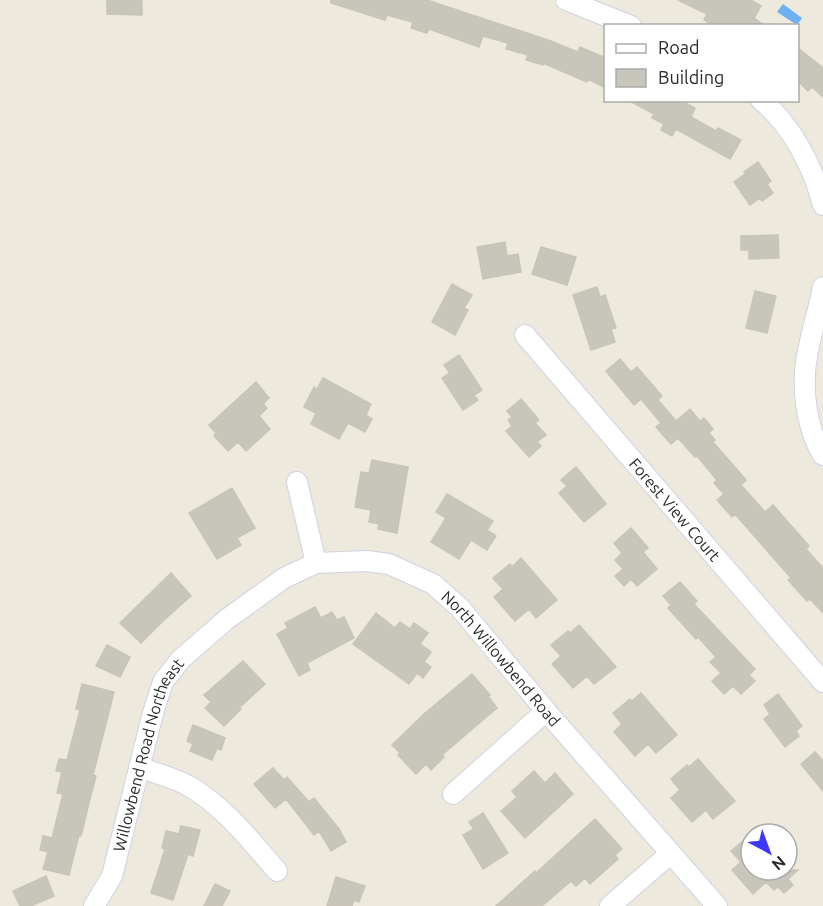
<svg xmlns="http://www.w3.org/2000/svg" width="823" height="906" viewBox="0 0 823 906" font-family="Ubuntu,sans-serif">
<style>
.water{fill:#6cb1f2}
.building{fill:#c8c6bb;stroke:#c8c5b5;stroke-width:1.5}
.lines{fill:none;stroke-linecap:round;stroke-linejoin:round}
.minor-casing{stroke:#d1d1e3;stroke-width:22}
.minor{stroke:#fff;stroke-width:20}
.labels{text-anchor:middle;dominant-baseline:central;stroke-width:5;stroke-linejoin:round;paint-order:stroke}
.street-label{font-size:16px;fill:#2a2a2a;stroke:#fff}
</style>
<rect width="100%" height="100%" fill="#ede9dc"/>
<!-- water -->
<path class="water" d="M783,4L802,18L797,25L777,12Z"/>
<!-- building -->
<path class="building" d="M107,0H142V15L107,14Z
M331,0H427L548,40L578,52L580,47L606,58V88L588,79L587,82L543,63V65L526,60L528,55L506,49L508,43L483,36L479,47L429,29L427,33L411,28L413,22L387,15L385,20L331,3Z
M678,0H751L761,6L754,18L765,26H714L704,20L707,14Z
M798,48L823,68V97L812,87L808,91L798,81Z
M628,100H680L695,108L691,117L716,131L718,128L741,140L730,159L676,129L672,136L661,130L664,124L652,118L654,114Z
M758,162L771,181L767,184L773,193L762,201L760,198L750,205L734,182L745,174L744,172Z
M778,235L779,258L749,259V250H741V236Z
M505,242L507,256L518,254L521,272L483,279L477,247Z
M541,247L576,257L567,285L532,274Z
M452,284L472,295L464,308L468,310L455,335L432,322Z
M597,287L600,297L605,295L616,328L611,329L615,342L591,350L573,295Z
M755,291L776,296L767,333L746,328Z
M459,355L482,390L474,395L478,400L463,410L442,378L450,373L444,365Z
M620,359L631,372L637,367L662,396L658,400L676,421L690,409L700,421L704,418L713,429L709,433L715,440L713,442L746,480L741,485L765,512L773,505L809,546L806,549L823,568V613L810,599L807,601L788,580L791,578L735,514L732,517L717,500L724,494L714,483L717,480L697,456L695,457L678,438L671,444L656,427L661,423L641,399L634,405L606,371Z
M323,378L371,404L366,415L372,419L365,432L348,423L339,439L311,424L316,413L304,407L314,387L317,389Z
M256,382L269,398L263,404L267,408L259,416L270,429L246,451L238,442L228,451L214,436L216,433L209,425Z
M521,399L539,420L535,423L546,435L537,442L541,446L529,457L506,431L512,426L508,420L512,417L507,411Z
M372,460L408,467L397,533L378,529L379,524L369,522L371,510L355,507L361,472L369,473Z
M576,467L606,504L584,522L559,493L567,486L561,480Z
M232,488L255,528L237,538L241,545L217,559L189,513Z
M447,494L493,521L487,530L496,536L487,550L471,540L459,559L431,542L446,518L436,512Z
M631,528L648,548L643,552L657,569L637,586L631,579L624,586L615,576L623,569L615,560L622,553L614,543Z
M521,558L557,600L536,618L529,609L515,621L494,597L503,589L493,578L510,564L512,567Z
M171,573L191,596L164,620L141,643L120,623Z
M680,582L697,601L694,604L755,669L749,675L755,681L741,694L733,686L724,694L712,681L721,673L710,662L716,657L698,637L696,639L668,608L671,605L663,596Z
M315,607L321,618L332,612L337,620L344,617L354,638L307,663L310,670L299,676L277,634L288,628L285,623Z
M376,613L395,628L400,622L410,629L414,623L428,633L420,644L431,652L424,662L431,667L423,678L417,673L409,684L353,644Z
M579,625L616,667L594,684L587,676L573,688L552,664L561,656L551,645L568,631L570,633Z
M107,645L130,657L120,677L96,666Z
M243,661L265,684L239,708L241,709L224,726L205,708L211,702L204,695Z
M472,674L490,695L488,696L497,708L442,755L444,757L431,770L426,764L416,774L398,755L400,753L392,745L424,714Z
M82,684L114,692L93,775L96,776L89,803L81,836L79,835L69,875L43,869L48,852L40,850L43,836L52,838L63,794L57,793L62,772L56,771L59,759L67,760L80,710L76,709Z
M641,693L677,735L656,753L648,744L635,756L614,732L622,724L613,713L630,699L632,701Z
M778,694L802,726L796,731L799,736L785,747L764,719L770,714L764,705Z
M193,725L225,738L221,750L217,748L212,760L190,751L193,744L187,741Z
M815,752L823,761V791L801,764Z
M698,759L735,801L713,819L706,810L692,822L671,798L680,790L671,779L687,765L689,767Z
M273,768L284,780L287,777L309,802L314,798L339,829L346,842L331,851L319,831L314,835L286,799L275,808L254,784Z
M534,771L545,783L555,773L573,794L525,838L501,811L517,797L512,791Z
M483,813L508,853L483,869L463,835L474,829L469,822Z
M595,819L622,849L615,855L618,859L590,884L585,878L576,886L571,881L542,906H496L535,871L536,873Z
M181,826L200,830L193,856L188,854L173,900L151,893L165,849L162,848L166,831L179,834Z
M751,834V870H798L788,879L793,885L784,893L778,887L774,890L766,882L753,894L732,870L741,862L731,851Z
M46,876L54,896L31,906H20L13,891Z
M336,877L365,886L359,902L354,900L352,906H327Z
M215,884L230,891L222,906H204Z"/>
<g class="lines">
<defs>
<g id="minor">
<path d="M566,0L631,26"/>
<path d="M761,100C792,125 813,167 823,205"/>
<path d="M823,287C819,309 812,329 808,351C801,383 805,427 823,455"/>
<path id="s1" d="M525,335L823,682"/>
<path d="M297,482L316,563"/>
<path d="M139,767C154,773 172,777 187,785C224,806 249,839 277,871"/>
<path d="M453,794L546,711"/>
<path id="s2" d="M94,906L112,876L153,713L163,682L181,659L227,619L284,578L316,563L367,561L389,564L433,584L460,608L546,711L717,906"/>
<path d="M610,906L671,853"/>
</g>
</defs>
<!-- minor casing -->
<use href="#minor" class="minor-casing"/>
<!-- minor -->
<use href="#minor" class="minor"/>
</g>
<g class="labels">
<!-- street labels -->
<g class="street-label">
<text stroke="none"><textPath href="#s1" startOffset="230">Forest View Court</textPath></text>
<text stroke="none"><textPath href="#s2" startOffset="654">North Willowbend Road</textPath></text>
<text stroke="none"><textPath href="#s2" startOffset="162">Willowbend Road Northeast</textPath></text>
</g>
</g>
<!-- legend -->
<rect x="604" y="24" width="195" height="78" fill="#ffffff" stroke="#aaaaaa" stroke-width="1.5"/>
<rect x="616" y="44" width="30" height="9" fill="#ffffff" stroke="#aaaaaa" stroke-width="1.5"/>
<text x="658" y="54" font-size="18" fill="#2a2a2a">Road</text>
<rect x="616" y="69" width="30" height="18" fill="#c8c6bb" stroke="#aaaaaa" stroke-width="1.5"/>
<text x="658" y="84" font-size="18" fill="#2a2a2a">Building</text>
<!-- north arrow -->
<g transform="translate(769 852) rotate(139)"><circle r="28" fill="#ffffff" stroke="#aaaaaa" stroke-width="1.5"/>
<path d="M0-4.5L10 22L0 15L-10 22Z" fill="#3d37fe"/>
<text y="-9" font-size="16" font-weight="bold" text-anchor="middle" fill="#2a2a2a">N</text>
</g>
</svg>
